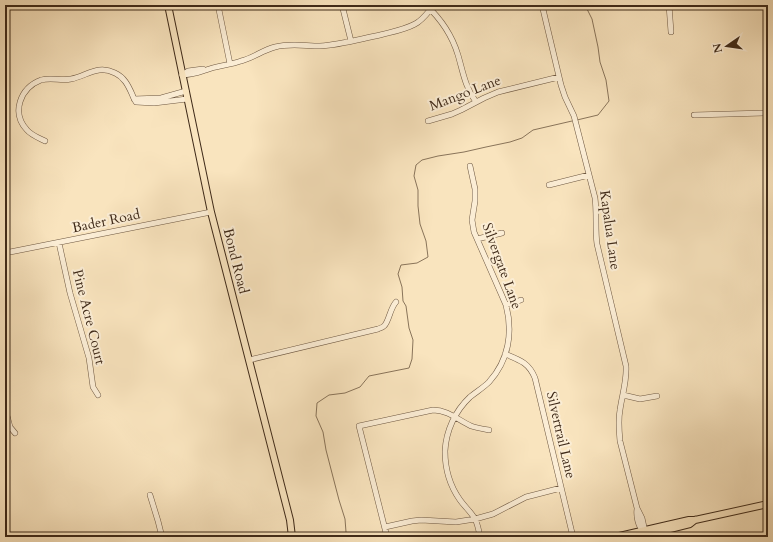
<svg xmlns="http://www.w3.org/2000/svg" width="773" height="542" viewBox="0 0 773 542" font-family="Cardo,serif">
<style>
.lines{fill:none;stroke-linecap:round;stroke-linejoin:round}
.stream{stroke:#89745a;stroke-width:1}
.minor-casing{stroke:#6e5842;stroke-width:6}
.major-casing{stroke:#3f2a19;stroke-width:8}
.minor{stroke:#fbedd5;stroke-width:5}
.major{stroke:#f9e4be;stroke-width:6}
.labels{text-anchor:middle;dominant-baseline:central;stroke-width:4;stroke-linejoin:round;paint-order:stroke}
.street-label{font-size:14px;fill:#3f2a19;stroke:#fbedd5}
</style>
<rect width="100%" height="100%" fill="#f9e4be"/>
<filter id="stains"><feTurbulence type="fractalNoise" baseFrequency=".005" numOctaves="4"/><feColorMatrix values="0 0 0 0 .2 0 0 0 0 .09 0 0 0 0 .02 0 0 0 .5 -.17"/></filter>
<radialGradient id="worn" r=".72"><stop offset=".6" stop-color="#630" stop-opacity="0"/><stop offset="1" stop-color="#630" stop-opacity=".3"/></radialGradient>
<g class="lines">
<!-- stream -->
<path class="stream" d="M577,120L598,115L609,101L606,80L600,62L598,47L592,19L587,9V5
M348,537L346,532L345,519L339,500L333,477L326,450L323,432L316,416L317,403L329,395L345,393L360,387L369,376L409,368L412,359L413,340L409,328L406,306L403,301L402,287L398,274L401,265L417,263L428,257L426,241L420,224L418,206V190L414,176L416,165L422,160L438,156L464,152L486,147L510,142L522,138L533,130L572,121"/>
<defs>
<path id="minor" d="M218,5L230,64
M342,5L351,41
M426,5C441,19 452,35 458,55C463,72 465,87 476,102
M542,5L561,85L565,97L574,116L595,198C597,214 595,229 597,244L626,366C627,381 622,395 620,410C618,420 619,430 620,441L637,508L642,518L644,527V534
M669,5L671,32
M182,75C192,75 197,73 206,70C216,66 230,65 241,61C253,58 263,50 275,47C290,43 305,46 320,46C340,45 360,39 380,35C391,32 404,30 415,24C423,20 428,12 434,5
M182,75L188,71L203,69
M134,99L161,98L186,91
M694,115L768,113
M428,121L452,114L461,110L484,98L498,92L559,77
M45,141C39,138 31,135 27,130C11,113 20,88 41,80C51,77 61,81 71,79C87,76 98,64 115,73C124,77 128,85 132,94C133,97 134,99 136,102L154,103L187,99
M470,166L475,189V201L472,220L474,232L506,305C513,332 509,360 489,382C483,388 476,392 470,397C455,411 446,431 445,451C445,469 450,486 460,500C465,507 471,512 475,519C478,525 479,531 480,537
M549,185L589,175
M477,239L502,233
M59,243L70,293L89,358L93,387L98,395
M5,253L211,212
M506,305L521,300
M505,354C520,360 529,363 535,378L573,537
M249,360L378,329C380,328 382,328 384,326C389,322 390,308 396,302
M623,395L640,399L657,396
M5,408L10,427L15,433
M150,495L158,521L162,537
M637,509C636,516 638,526 643,531
M385,527L412,521L421,520L456,522L475,519L493,514L526,497L534,495L561,488
M387,537L359,426L433,410C448,410 458,420 471,426C477,428 483,429 489,430"/>
<path id="major" d="M168,5L211,212L290,520L292,537
M615,537L689,520H695L768,504
M638,537L690,524L695,520"/>
</defs>
<!-- minor casing -->
<use href="#minor" class="minor-casing"/>
<!-- major casing -->
<use href="#major" class="major-casing"/>
<!-- minor -->
<use href="#minor" class="minor"/>
<!-- major -->
<use href="#major" class="major"/>
</g>
<g class="labels">
<!-- street labels -->
<g class="street-label">
<text transform="translate(465 93) rotate(-21)">Mango Lane</text>
<text transform="translate(106 221) rotate(-12)">Bader Road</text>
<text transform="translate(610 230) rotate(82)">Kapalua Lane</text>
<text transform="translate(236 261) rotate(76)">Bond Road</text>
<text transform="translate(502 266) rotate(70)">Silvergate Lane</text>
<text transform="translate(89 317) rotate(76)">Pine Acre Court</text>
<text transform="translate(561 435) rotate(77)">Silvertrail Lane</text>
</g>
</g>
<!-- margin -->
<rect width="773" height="542" fill="none" stroke="#f9e4be" stroke-width="20"/>
<rect x="6" y="6" width="761" height="530" fill="none" stroke="#3f2a19" stroke-width="2"/>
<rect x="10" y="10" width="753" height="522" fill="none" stroke="#3f2a19"/>
<!-- north arrow -->
<g transform="translate(727 46) rotate(257)" stroke="#fbedd5" stroke-width="3" paint-order="stroke">
<path d="M0-3L7 15L0 10L-7 15Z" fill="#3f2a19"/>
<text y="-6" font-size="11" font-weight="bold" text-anchor="middle" fill="#3f2a19">N</text>
</g>
<rect width="100%" height="100%" filter="url(#stains)"/>
<rect width="100%" height="100%" fill="url(#worn)"/>
</svg>
